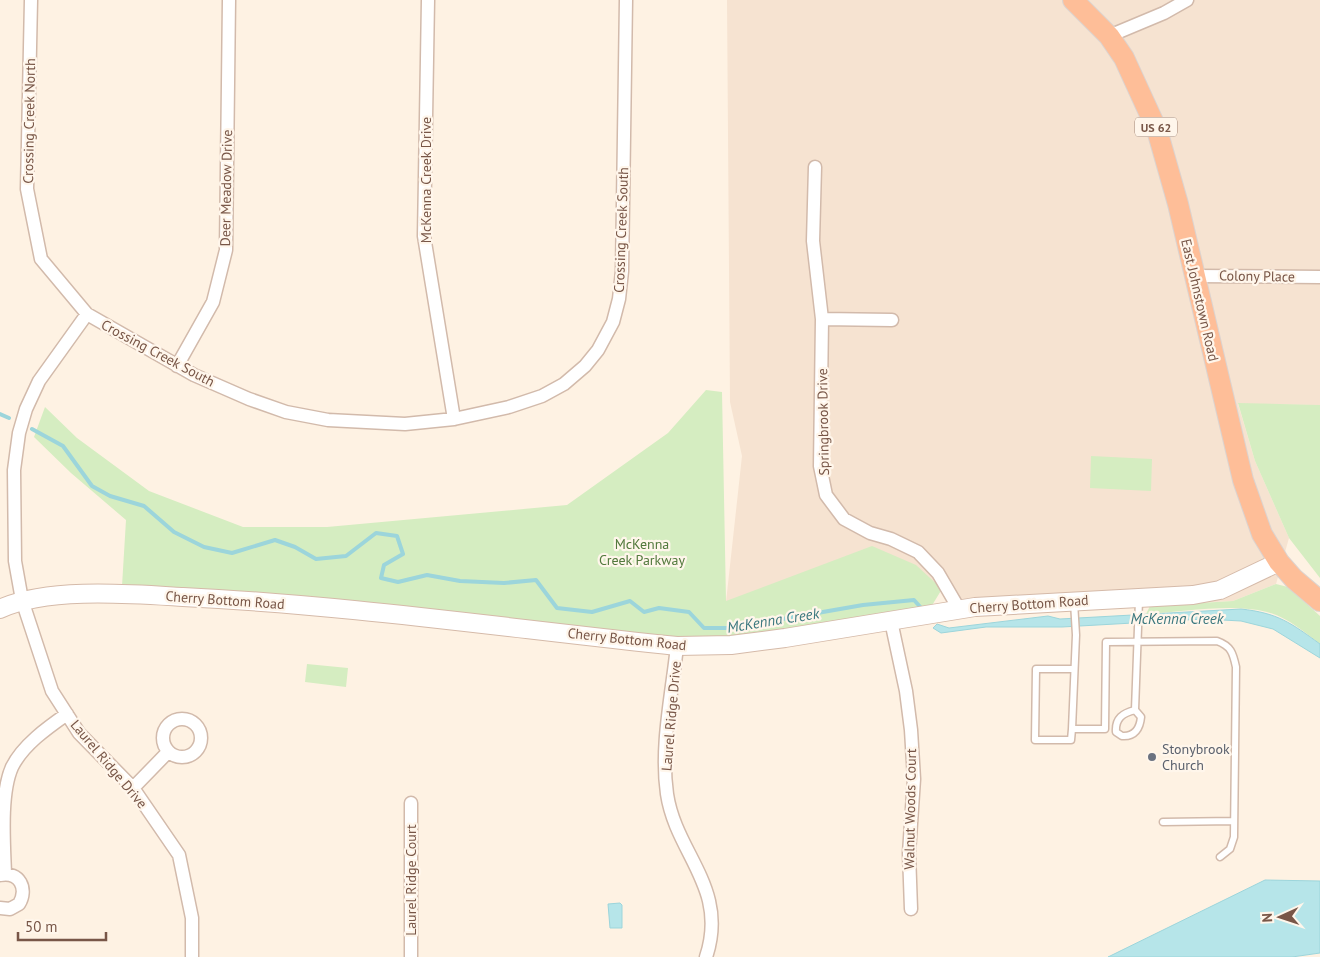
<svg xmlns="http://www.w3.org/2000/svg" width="1320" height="957" viewBox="0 0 1320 957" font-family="'PT Sans',sans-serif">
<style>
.residential{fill:#f6e3d1}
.green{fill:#d5edc1}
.water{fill:#b6e5e9;stroke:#9cd5db}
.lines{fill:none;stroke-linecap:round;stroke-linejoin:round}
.stream{stroke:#9cd5db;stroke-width:4}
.service-casing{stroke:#d2baab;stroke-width:9}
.minor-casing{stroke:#d2baab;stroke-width:15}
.secondary-casing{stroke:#d5baa9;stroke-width:20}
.trunk-casing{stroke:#dcd3cf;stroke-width:22}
.service{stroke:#fff;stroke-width:6}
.minor{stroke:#fff;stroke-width:12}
.secondary{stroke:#fff;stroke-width:18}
.trunk{stroke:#febe98;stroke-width:20}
.worship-dot{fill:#6b7280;stroke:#fff6eb;stroke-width:2}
.labels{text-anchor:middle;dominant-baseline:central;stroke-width:4.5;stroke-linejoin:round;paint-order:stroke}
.shield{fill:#fff6eb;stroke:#a08678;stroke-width:1}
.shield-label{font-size:12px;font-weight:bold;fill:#785647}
.street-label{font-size:14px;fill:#785647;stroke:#fff6eb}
.park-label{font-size:14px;fill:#52793c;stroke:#fff6eb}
.worship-label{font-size:14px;fill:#5b616d;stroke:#fff6eb;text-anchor:start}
.water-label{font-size:15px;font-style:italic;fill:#3a777e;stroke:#fff6eb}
</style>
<rect width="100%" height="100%" fill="#fef2e3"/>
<!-- residential -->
<path class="residential" d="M727,0H1320V405L1238,404L1255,461L1289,538L1276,584L1233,601L959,616L942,589L726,602L742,456L730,402Z"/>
<!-- green -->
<path class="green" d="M706,390L722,392L726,601L872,546L916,565L942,589L931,607L820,626L720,639L624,633L122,586L126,520L71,473L34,437L45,407L77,438L149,491L243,527H327L567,505L668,433Z
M1238,403L1320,405V578L1289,538L1255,461Z
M1091,456L1152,459L1151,491L1090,488Z
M1276,584L1288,587L1320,616V644C1304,632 1287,617 1267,612C1231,603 1183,612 1146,614L1150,606L1233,601Z
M307,664L348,668L346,687L305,682Z"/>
<!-- water -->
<path class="water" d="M1241,609C1278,613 1291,623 1320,644V658L1273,629L1241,621L1204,619L1062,627H986L941,633L933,628L937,624L949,628L1048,616L1060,619Z
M1265,880L1320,881V953L1292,957H1108Z
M620,903L622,905V928H610L608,904Z"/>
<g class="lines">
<!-- stream -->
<path class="stream" d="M0,414L9,418
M32,429L63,446L92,486L110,496L144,506L174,532L204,547L232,553L275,540L295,547L316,559L346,556L376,533L397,536L403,554L384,565L381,578L398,582L427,575L460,581L504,583L536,580L557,608L592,612L630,601L644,612L659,608L689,612L704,628H731L863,605L914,600L923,610"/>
<defs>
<path id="service" d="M1074,602L1076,635L1072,729H1105L1106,642L1217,641C1231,646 1233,653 1236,667L1234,837L1230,849L1220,857
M1135,710C1123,713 1115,718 1116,732L1122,736C1135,737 1140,728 1141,717L1135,710L1139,600
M1072,729L1071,740H1035L1036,669H1074
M1163,822L1234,821"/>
<path id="minor" d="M31,0L27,189L41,259L87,314L194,375L249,399L286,412L328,420L405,424L454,419L509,407L542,396L564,384L585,366L598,350L613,322L619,299L622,271L626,0
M428,0L424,236L454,419
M1109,36L1164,13L1187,0
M815,167L813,241L822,319L820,466L826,495L844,519L870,533L891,539L918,552L938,573L959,609
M1194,276L1320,277
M87,314L39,381L26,409L19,433L14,470L15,561L22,600L52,691L79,733L133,788L179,855L192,918V957
M822,319L892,320
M177,366L213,302L226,250L229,0
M891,621L906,691L911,730L914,779L909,853L911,909
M677,646C672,695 660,746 667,794C676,854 729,888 706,957
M163 738a19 19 0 1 1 38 0a19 19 0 1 1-38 0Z
M133,788L168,752
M411,803V957
M5,874C4,844 0,794 12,767C23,745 47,728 67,714
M0,875C20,871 28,889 19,904L10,909L0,908"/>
<path id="secondary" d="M0,609C46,587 132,594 183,597C349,605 513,629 677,646L731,645L785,638L975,607L1193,595L1220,590L1279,562"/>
<path id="trunk" d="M1073,0L1109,36L1124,58L1157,130L1178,204L1243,480L1262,534L1279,562L1294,579L1320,601"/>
</defs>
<!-- service casing -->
<use href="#service" class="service-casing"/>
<!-- minor casing -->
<use href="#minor" class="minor-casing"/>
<!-- secondary casing -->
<use href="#secondary" class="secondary-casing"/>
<!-- trunk casing -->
<use href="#trunk" class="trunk-casing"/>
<!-- service -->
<use href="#service" class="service"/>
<!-- minor -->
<use href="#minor" class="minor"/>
<!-- secondary -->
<use href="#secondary" class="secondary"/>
<!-- trunk -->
<use href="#trunk" class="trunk"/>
</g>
<!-- markers -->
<circle class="worship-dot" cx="1152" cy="757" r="5"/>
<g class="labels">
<!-- shield labels -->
<rect class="shield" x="1135" y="117.5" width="42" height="19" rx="4"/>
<g class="shield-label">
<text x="1156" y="127">US 62</text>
</g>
<!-- street labels -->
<g class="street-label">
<text transform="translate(29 121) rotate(-89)">Crossing Creek North</text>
<text transform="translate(426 180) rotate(-90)">McKenna Creek Drive</text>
<text transform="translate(226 188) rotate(-89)">Deer Meadow Drive</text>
<text transform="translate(621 230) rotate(-88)">Crossing Creek South</text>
<text transform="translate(1257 276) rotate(1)">Colony Place</text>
<text transform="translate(1200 300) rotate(77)">East Johnstown Road</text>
<text transform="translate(158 353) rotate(28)">Crossing Creek South</text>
<text transform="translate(823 422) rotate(-91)">Springbrook Drive</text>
<text transform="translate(225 600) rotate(4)">Cherry Bottom Road</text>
<text transform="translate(1029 604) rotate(-4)">Cherry Bottom Road</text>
<text transform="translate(627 639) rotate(6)">Cherry Bottom Road</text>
<text transform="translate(671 716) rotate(-85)">Laurel Ridge Drive</text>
<text transform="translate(109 764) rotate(50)">Laurel Ridge Drive</text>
<text transform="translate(910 809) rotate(-89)">Walnut Woods Court</text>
<text transform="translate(411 880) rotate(-90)">Laurel Ridge Court</text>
</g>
<!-- park labels -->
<g class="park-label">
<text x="642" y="544">McKenna<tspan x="642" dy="16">Creek Parkway</tspan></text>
</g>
<!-- worship labels -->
<g class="worship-label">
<text x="1162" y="749">Stonybrook<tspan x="1162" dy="16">Church</tspan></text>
</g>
<!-- water labels -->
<g class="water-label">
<text x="1177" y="618">McKenna Creek</text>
<text transform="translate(773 620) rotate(-9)">McKenna Creek</text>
</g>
</g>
<!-- north arrow -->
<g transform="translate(1280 917) rotate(267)" stroke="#fff6eb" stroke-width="4" paint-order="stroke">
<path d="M0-4L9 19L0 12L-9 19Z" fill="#785647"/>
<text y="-8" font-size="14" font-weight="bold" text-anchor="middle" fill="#785647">N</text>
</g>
<!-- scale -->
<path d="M18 932v8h88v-8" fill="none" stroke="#785647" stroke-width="2.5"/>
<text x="25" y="932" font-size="15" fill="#785647" stroke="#fff6eb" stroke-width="4" paint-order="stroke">50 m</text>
</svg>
